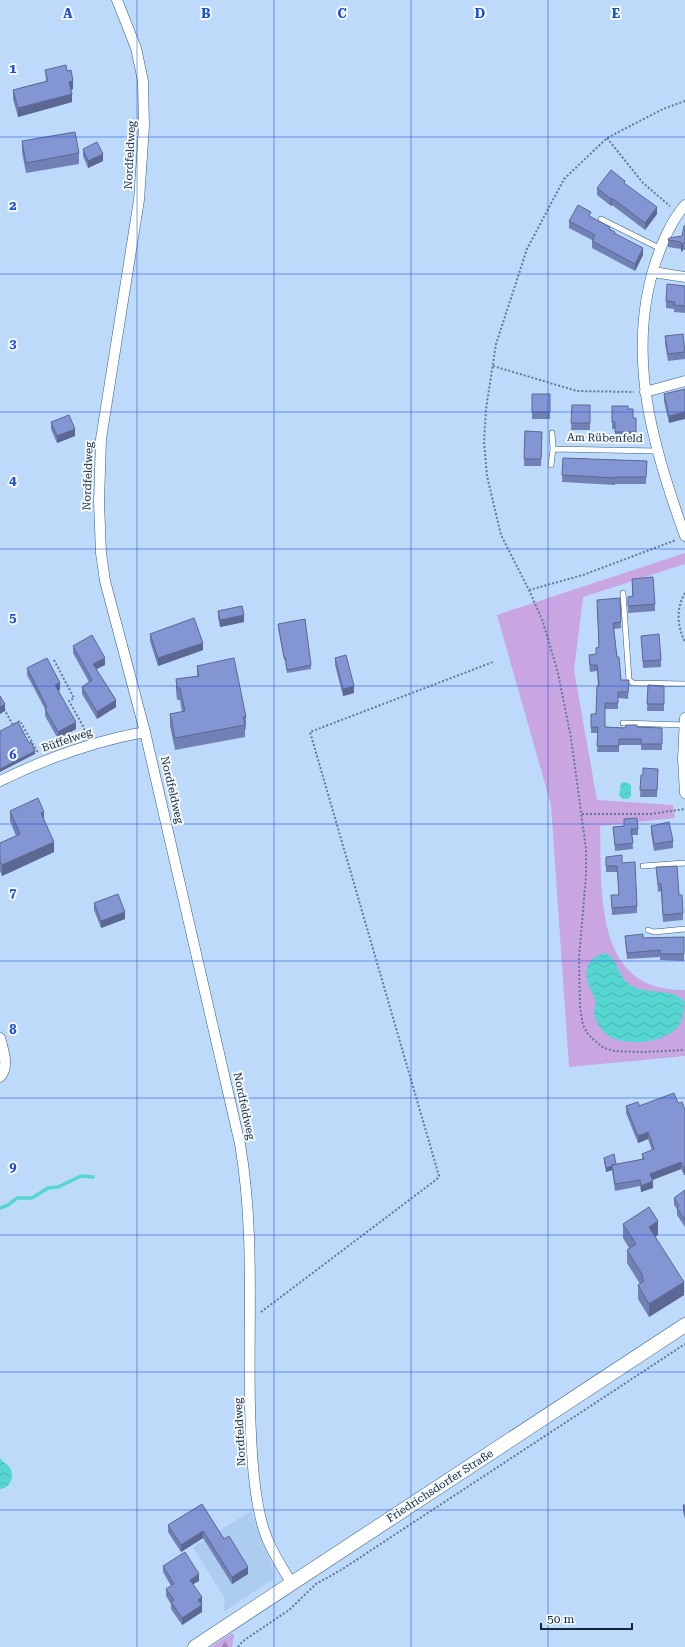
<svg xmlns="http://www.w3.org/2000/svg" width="685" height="1647" viewBox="0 0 685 1647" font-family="'Roboto Serif',serif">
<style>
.built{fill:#adcdf0}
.forest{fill:url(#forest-firs)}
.park{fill:#c9a5e1}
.water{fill:url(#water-waves)}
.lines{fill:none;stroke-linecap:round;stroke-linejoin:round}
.stream{stroke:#56d6d0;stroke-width:3.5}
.lane-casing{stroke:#305e8d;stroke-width:6}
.street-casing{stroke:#305e8d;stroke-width:11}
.secondary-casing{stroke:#305e8d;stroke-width:15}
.path{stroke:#627a94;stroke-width:2;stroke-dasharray:2 2;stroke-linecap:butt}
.lane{stroke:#fff;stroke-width:5}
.street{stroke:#fff;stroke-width:10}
.secondary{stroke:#fff;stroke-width:14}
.wall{fill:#7180b5}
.shaded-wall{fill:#5c6893}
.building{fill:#8395d2;stroke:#5c6893}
.grid{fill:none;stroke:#1d4ed8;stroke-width:1;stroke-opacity:0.55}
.labels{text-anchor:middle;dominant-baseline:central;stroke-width:4;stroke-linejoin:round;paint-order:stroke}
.street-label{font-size:11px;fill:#13273b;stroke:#f4f9fe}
.grid-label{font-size:13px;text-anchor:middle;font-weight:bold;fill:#1d4ed8;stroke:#f4f9fe;stroke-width:4;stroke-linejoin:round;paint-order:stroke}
</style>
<defs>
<pattern id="forest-firs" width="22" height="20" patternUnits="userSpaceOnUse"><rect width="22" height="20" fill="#c9a5e1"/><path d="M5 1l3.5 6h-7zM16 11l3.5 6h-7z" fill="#a286b8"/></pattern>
<pattern id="water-waves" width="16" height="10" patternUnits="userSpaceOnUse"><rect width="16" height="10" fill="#56d6d0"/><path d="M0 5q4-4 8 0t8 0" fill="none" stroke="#4ab8b4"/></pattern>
</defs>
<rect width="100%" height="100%" fill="#bddafb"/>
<!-- built -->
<path class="built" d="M251,1511L271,1561L273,1577L271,1581L223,1612L225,1599L193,1547Z"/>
<!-- forest -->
<path class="forest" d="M232,1633L234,1635L232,1647H211Z"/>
<!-- park -->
<path class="park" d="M685,553V564L583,597L574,670L597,800L673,805L675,818L600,826C602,891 593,992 685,990V1056L569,1067L551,805L497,615Z"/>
<!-- water -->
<path class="water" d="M625,782L631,785V796L628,799H623L619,795L621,783Z
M606,953C619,960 618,979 632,986C648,995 673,987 685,1002C684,1010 683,1021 677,1028C662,1044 617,1049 602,1030C598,1026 594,1017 594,1011C594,1008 596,1005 596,1002C594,994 588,987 587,979C585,964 592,956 606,953Z
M0,1458C3,1462 7,1464 10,1468C15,1477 10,1488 0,1489Z"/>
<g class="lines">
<!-- stream -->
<path class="stream" d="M0,1208L8,1205L17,1198H32L48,1188L58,1187L81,1176L93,1177"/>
<defs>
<path id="lane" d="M601,219L661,249
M553,449L657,451
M551,465L553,449L552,433
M623,593L629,680L633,683L685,684
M623,723L684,725
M643,866L685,863
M648,930L654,932L685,929"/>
<path id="street" d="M117,0L136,48L143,81L144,126L139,200L101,439L99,502L101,553L105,581L145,732L240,1144C255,1231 248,1320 250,1407C251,1443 253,1499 265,1533C271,1551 282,1567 292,1584
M685,205C671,221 663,241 656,261C625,354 653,448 685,536
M653,272L685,277
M645,392L685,381
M685,718L683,759L685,793
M0,781C47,758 94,741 145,732
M0,1038C3,1050 10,1066 0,1077"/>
<path id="secondary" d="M195,1647L685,1325"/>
</defs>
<!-- lane casing -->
<use href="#lane" class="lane-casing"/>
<!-- street casing -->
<use href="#street" class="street-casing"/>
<!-- secondary casing -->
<use href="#secondary" class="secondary-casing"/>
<!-- path -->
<path class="path" d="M685,101L663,109L607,138L564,179L527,249L496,344L486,409L484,442L487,476L501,535L529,590L543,622L558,673L571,738L586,849V876L579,958L580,1008L583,1025L588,1034L594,1040L604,1048L614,1051L642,1052L685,1050
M607,138L643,183L670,206
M493,366L577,391L634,392
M529,590L583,575L676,540
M685,593C676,608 677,626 685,642
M54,660L74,698L69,701L83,726L86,735
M4,709L13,725L20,721L38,753
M582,814H651L685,809
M261,1312L437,1179L439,1176L310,732L493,662
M238,1647L243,1641L289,1610L316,1584L341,1570L685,1344"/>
<!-- lane -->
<use href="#lane" class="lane"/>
<!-- street -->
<use href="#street" class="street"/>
<!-- secondary -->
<use href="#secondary" class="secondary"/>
</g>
<!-- wall -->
<path class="wall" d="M45,70L67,71L73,89L71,90L72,102L18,117L13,99V90L46,81Z
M22,141L79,153V164L26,173L22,152Z
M83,149L103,161L88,168L83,156Z
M625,184L657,214L645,230L612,205L611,206L597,195V188Z
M591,217L610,229L643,255L635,271L592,248V240L569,228V221Z
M685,226V250H683L681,252V249L668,247V240L682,236Z
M685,286V313L674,312V309L666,308V301Z
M665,336L685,349V359L668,361L665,343Z
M685,389L669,423L664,401V394Z
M532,394H550V419H532Z
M572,405H590V430H571Z
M612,406L628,409L633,418H636V439L615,440V429H612Z
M51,422L75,436L57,443L51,429Z
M525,431L542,432L541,466H524Z
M563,458L647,461L646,484H615V485L562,482Z
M632,579L655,604V611L628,613V597L632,596Z
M597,606L621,622V628L614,629L617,657L621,680H629L628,699L618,698V709H605V727L625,728L637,727L662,728V750H641V745H619V752H597L598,733H591V714H596L598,686L597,671L590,672L589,661V655L596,654V648L599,647Z
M218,611L244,622L220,627L218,618Z
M278,624L311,665V669L287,673L285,660H284L278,627Z
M150,634L203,650L158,666L150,641Z
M641,636L661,660V667L643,668Z
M73,646L105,665L96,669L116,707L97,719L82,694V687L89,682L73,653Z
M335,658L354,693L343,696L335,665Z
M197,666L246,717V729H245V737L175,750L170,726V714L182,712L180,700H177L176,691V679L197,676Z
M27,668L60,690L58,691L76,729L58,739L45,716V709L27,675Z
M648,685L664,686V711H647Z
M658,769L657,797H640L641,775H643Z
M10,811L44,819L54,852L2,876L0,871V843L16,836L10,821Z
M624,819L638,829V835H632L633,849L615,851L613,827L624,826Z
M651,826L673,841V848L654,851L651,833Z
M606,857L622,863L637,906V913L612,915L611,895H619L617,872H606Z
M656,867L683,913V920L663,922L661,891L658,892Z
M94,903L125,919L101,928L94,910Z
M625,936L643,938L684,937V961L660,960V957L627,959Z
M678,1103L685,1110V1175H684L681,1169L652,1180L653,1188L641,1192L640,1186L615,1191L612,1170L606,1172L604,1161V1158L616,1164L642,1159V1154L652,1150L648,1139L638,1143L626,1113V1106Z
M685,1190V1227L677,1215V1209L674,1205V1198Z
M623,1224L658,1235L655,1237L684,1295L649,1317L638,1299V1285L640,1284L627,1263V1250L629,1248L623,1238Z
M202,1504L224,1539L248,1574L232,1584L203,1538L181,1552L168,1532V1525Z
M683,1505H685V1519L683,1512Z
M163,1566L199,1581L193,1584L202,1604V1612L182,1625L171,1609V1604L166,1596V1589L171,1586L163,1572Z"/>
<!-- shaded-wall -->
<path class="shaded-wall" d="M73,81V89L69,90V82Z
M72,94V102L18,117V108Z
M103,154V161L88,168V161Z
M612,198V205L611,206V199Z
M657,207V214L645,230V223Z
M683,243V250L681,252V245Z
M643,248V255L635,271V264Z
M685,412V419L669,423V416Z
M75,429V436L57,443V436Z
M244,615V622L220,627V620Z
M203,643V650L158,666V658Z
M105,658V665L93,671V664Z
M60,683V690L55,692V685Z
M354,686V693L343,696V689Z
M116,700V707L97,719V712Z
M5,704V711L0,714V707Z
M76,722V729L58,739V732Z
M35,751V754L0,772V769Z
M44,812V822L41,813Z
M54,842V852L2,876V865Z
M125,912V919L101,928V921Z
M648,1132V1139L638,1143V1136Z
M681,1162V1169L650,1181V1174Z
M612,1166V1170L606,1172V1168Z
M684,1168H685V1175H684Z
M653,1181V1188L641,1192V1186Z
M658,1221V1235L649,1241V1227Z
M684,1282V1295L649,1317V1304Z
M203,1531V1538L181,1552V1545Z
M248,1567V1574L232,1584V1577Z
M199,1574V1581L190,1586V1580Z
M202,1597V1604L198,1606V1600Z
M202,1605V1612L182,1625V1618Z"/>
<!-- building -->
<path class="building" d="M66,65L67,71L71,70L73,81L69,82L72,94L18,108L13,90L48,81L45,70Z
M75,132L79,153L26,163L22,141Z
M97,142L103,154L88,161L83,149Z
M611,170L625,181L624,183L657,207L645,223L612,198L611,199L597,188Z
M578,205L591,212L589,216L610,227L609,229L615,232L614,233L643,248L635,264L592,241L595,235L569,221Z
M684,226H685V243H683L681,245V242L668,240L669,238L682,236Z
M667,284L685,286V306L674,305L675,302L666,301Z
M683,334L685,352L668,354L665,336Z
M685,389V412L669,416L664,394Z
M532,394H550V412H532Z
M572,405H590V423H571Z
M612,406H628V409H633V418H636V432H615V422H612Z
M69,415L75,429L57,436L51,422Z
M525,431L542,432L541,459H524Z
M563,458L647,461L646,477H615V478L562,475Z
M653,577L655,604L628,606V597L633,596L632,579Z
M620,598L621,622L613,623L617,657H619L621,680H629L628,692H618V703H605V727L625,728L626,725H637V727L662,728V744H641V739H619V746H597L598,727H591V714H596L597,686H599L597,665H590L589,655L596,654V648L599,647L597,600Z
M242,606L244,615L220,620L218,611Z
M194,618L203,643L158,658L150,634Z
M305,619L311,665L287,670L285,657H284L278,624Z
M659,634L661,660L643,661L641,636Z
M92,635L105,658L93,664L116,700L97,712L82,687L92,680L73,646Z
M346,655L354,686L343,689L335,658Z
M47,658L60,683L55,685L76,722L58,732L45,709L47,707L27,668Z
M234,658L246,717H243L245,725L175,738L170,714L185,711L180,688H177L176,679L199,676L197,666Z
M648,685L664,686V704H647Z
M0,696L5,704L0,707Z
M18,722L29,743L31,742L35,751L0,769V731Z
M643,768L658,769L657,790H640L641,775H643Z
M38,798L44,812L41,813L54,842L2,865L0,861V843L20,834L10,811Z
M637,818L638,829H631L633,843L615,845L613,827L624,826V819Z
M669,822L673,841L654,844L651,826Z
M622,855V863L635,862L637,906L612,908L611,895H619L617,866H606V857Z
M677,866L679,895H682L683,913L663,915L661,884H658L656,867Z
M118,894L125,912L101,921L94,903Z
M643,934V938L684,937V954H660V950L627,953L625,936Z
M674,1093L678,1103L682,1102L685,1110V1168H684L681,1162L650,1174L653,1181L641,1186L640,1180L615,1184L612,1165L644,1159L642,1154L654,1149L648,1132L638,1136L626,1106L638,1102L639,1106Z
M614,1154L616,1164L612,1165V1166L606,1168L604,1158Z
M685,1190V1220L677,1208L679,1206L674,1198Z
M649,1207L658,1221L649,1227L684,1282L649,1304L638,1285L644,1281L642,1277L643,1276L627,1250L636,1244L623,1224Z
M202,1504L224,1539L229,1536L248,1567L232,1577L203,1531L181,1545L168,1525Z
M683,1505H685V1512Z
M185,1552L199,1574L190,1580L202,1597L198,1600L202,1605L182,1618L171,1602L174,1600L166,1589L174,1584L163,1566Z"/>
<!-- grid -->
<path class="grid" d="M137,0V1647M274,0V1647M411,0V1647M548,0V1647M0,137H685M0,274H685M0,412H685M0,549H685M0,686H685M0,824H685M0,961H685M0,1098H685M0,1235H685M0,1372H685M0,1510H685"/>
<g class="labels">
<!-- street labels -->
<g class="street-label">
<text transform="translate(130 155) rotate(-87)">Nordfeldweg</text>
<text transform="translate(605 438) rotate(1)">Am Rübenfeld</text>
<text transform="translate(88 476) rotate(-88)">Nordfeldweg</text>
<text transform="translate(67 740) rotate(-19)">Büffelweg</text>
<text transform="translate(172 790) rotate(77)">Nordfeldweg</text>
<text transform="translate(244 1106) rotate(78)">Nordfeldweg</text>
<text transform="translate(240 1432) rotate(-93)">Nordfeldweg</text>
<text transform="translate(440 1486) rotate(-33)">Friedrichsdorfer Straße</text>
</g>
</g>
<g class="grid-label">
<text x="68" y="18">A</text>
<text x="206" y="18">B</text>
<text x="342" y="18">C</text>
<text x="480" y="18">D</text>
<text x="616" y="18">E</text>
<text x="13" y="73">1</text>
<text x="13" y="210">2</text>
<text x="13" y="348">3</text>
<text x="13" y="485">4</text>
<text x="13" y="622">5</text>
<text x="13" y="759">6</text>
<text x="13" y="897">7</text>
<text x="13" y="1034">8</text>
<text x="13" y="1171">9</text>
</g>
<!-- scale -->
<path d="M541 1623v6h91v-6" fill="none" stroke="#13273b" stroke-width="2"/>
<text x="547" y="1623" font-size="12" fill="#13273b" stroke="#f4f9fe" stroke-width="3" paint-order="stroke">50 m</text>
</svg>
